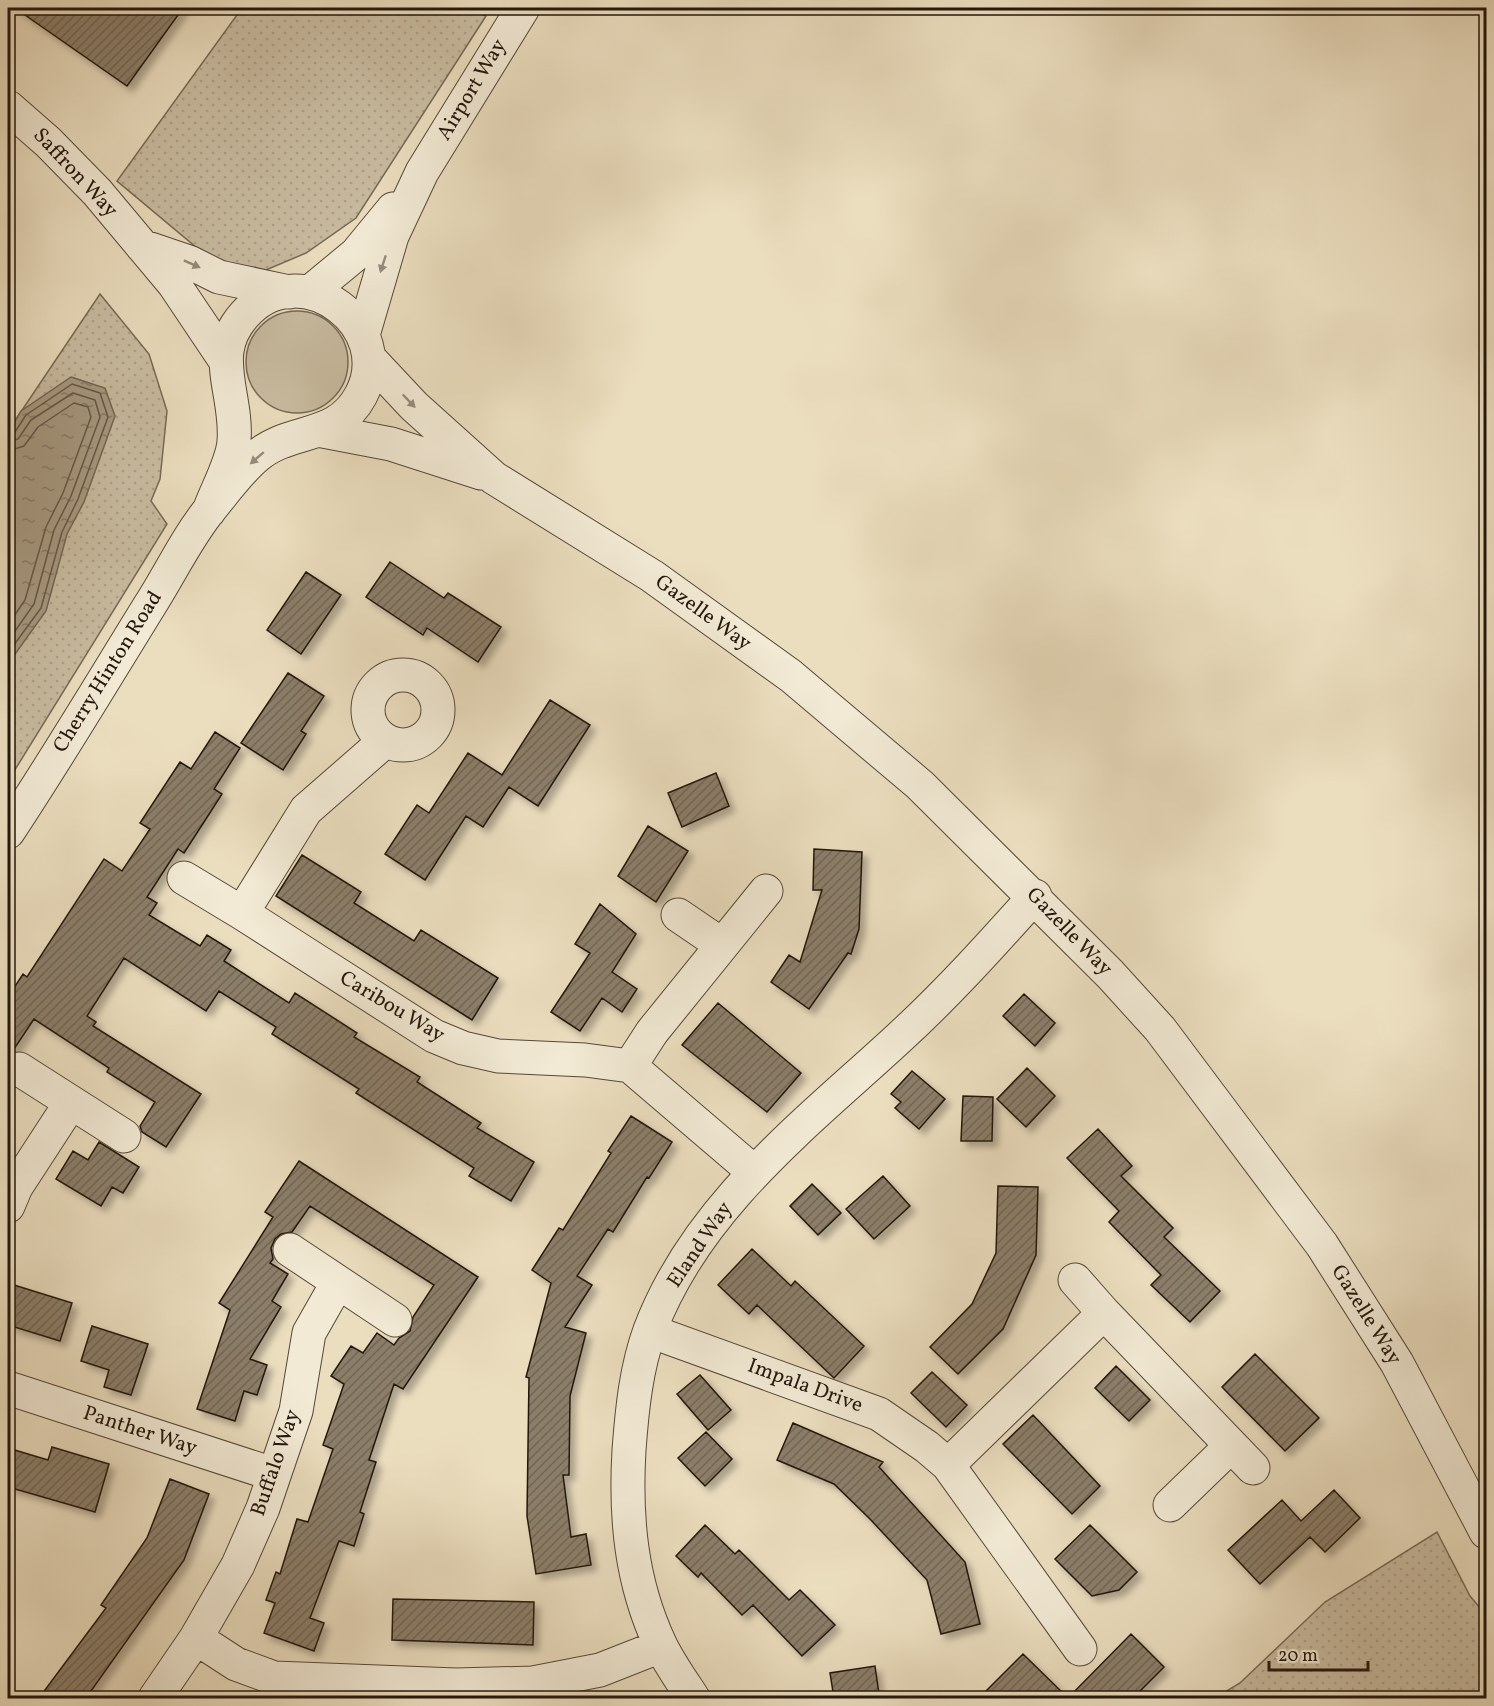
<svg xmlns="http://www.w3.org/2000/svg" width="1494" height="1706" viewBox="0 0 1494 1706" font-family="Vollkorn,serif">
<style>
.grass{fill:#c9bca1;stroke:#766a56;stroke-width:1.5}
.park{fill:url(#park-dots);stroke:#766a56;stroke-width:1.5}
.water{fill:url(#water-ripples);stroke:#726653;stroke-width:1.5}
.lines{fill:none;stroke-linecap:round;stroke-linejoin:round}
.shore{stroke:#655847;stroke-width:1.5}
.building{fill:url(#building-hatch);stroke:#23170c;stroke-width:1.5;filter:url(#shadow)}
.minor-casing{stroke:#554939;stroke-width:35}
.tertiary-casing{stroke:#554939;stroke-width:35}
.minor{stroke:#f2ead5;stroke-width:33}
.tertiary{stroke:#f2ead5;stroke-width:33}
.oneway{fill:#958b7b}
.labels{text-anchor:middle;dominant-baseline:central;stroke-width:6;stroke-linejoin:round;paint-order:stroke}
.street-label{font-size:21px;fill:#23170c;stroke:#f2ead5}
</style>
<defs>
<pattern id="park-dots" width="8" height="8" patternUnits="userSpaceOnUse" patternTransform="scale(1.5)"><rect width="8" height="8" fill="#c9bca1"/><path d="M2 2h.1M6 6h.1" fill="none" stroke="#aca189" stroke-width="1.8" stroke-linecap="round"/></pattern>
<pattern id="water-ripples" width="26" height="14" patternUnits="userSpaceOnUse" patternTransform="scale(1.5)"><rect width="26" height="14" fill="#a79a82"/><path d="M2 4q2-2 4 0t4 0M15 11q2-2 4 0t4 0" fill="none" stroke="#887d69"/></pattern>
<pattern id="building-hatch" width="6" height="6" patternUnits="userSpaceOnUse" patternTransform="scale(1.5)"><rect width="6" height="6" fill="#8b7e69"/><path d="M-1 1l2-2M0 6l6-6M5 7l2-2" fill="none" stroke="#716655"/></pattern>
<filter id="shadow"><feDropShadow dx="5.5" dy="5.5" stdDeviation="3" flood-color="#0004"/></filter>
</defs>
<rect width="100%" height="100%" fill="#ebdebf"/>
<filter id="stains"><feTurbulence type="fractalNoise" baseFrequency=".00333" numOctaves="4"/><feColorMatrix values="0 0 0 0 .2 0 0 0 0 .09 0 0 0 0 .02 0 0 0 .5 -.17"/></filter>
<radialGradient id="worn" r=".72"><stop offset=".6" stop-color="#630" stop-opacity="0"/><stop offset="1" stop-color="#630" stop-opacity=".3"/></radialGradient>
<!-- grass -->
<path class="grass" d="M246 362a51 51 0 1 1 102 0a51 51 0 1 1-102 0Z"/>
<!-- park -->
<path class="park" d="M242,8H466L486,16L356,218L306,253L259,273L209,258L117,181Z
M100,294L149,354L167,411L160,479L151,501L167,524L8,781V431Z
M1437,1532L1470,1596L1486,1615V1698H1215L1240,1683L1325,1602Z"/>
<!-- water -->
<path class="water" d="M71,377L105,388L115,416L84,502L67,534L46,611L8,664V433L21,411Z"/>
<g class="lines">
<!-- shore -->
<path class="shore" d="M8,435L15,432L26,415L72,384L100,393L108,417L78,499L62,532L41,608L8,653
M8,442L18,439L31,420L73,393L95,400L100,417L71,496L54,530L34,604L8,641
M8,451L24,446L38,427L74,403L88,407L91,417L63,493L46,527L25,600L8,625"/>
</g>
<!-- building -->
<path class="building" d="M15,8H183L127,86Z
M390,562L444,598L448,593L501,627L478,662L427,628L423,635L366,597Z
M306,572L341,595L301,654L267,630Z
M288,673L324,696L301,731L306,734L283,770L241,743Z
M550,700L590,725L538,806L509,787L483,827L466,816L425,880L385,854L417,805L429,813L468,753L502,775Z
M215,732L240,748L214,789L222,794L204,822L184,853L178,849L147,897L157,903L149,915L200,946L207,935L231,950L224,961L289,1003L295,993L357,1033L354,1037L420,1077L417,1082L481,1123L477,1128L534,1162L511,1201L469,1176L474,1168L356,1093L359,1089L272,1034L276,1027L219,991L206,1011L124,958L87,1016L96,1022L93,1026L201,1094L166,1147L142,1132L140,1126L155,1102L107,1072L109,1068L34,1019L12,1052L8,1055V997L23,974L27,977L104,859L122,871L150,829L140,823L180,762L191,769Z
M716,773L729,806L682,827L668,793Z
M648,826L688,851L656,902L618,876Z
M814,849L862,852L859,929L851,954L848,953L809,1009L771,982L789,955L800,962L822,890H813Z
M302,855L361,892L354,903L414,941L421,930L498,978L472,1020L276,896Z
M600,904L636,934L612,972L637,989L622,1012L602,998L580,1031L551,1012L590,953L575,944Z
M1024,994L1055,1023L1035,1046L1003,1016Z
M718,1003L801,1073L767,1112L682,1045Z
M1027,1068L1055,1096L1026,1127L997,1099Z
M912,1071L945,1099L919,1129L895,1108L901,1102L891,1094Z
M963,1096L993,1097L992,1141H961Z
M631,1116L672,1142L649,1178L647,1177L613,1232L608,1229L577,1276L592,1285L565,1327L586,1333L570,1396L569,1475H563L571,1537L586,1534L591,1565L536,1574L527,1516L529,1378L526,1377L551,1283L532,1270L559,1228L563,1230L611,1153L608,1151Z
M1098,1129L1132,1166L1121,1176L1173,1228L1164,1237L1220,1291L1190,1322L1151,1285L1161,1275L1109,1222L1119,1211L1067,1158Z
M99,1142L139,1167L123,1193L112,1187L101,1206L56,1179L73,1151L88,1160Z
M299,1161L478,1277L403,1389L394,1384L369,1460L376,1462L360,1512L364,1514L354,1546L339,1541L310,1618L324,1623L314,1651L264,1633L275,1603L266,1600L276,1572L280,1574L297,1519L308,1522L333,1449L323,1445L344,1384L331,1376L351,1346L363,1353L377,1333L394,1345L399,1338L410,1331L413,1317L434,1285L310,1206L292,1232L281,1234L275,1239L271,1248L273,1259L270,1263L288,1274L272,1301L281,1307L250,1359L267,1365L257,1395L244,1391L235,1421L197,1409L230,1310L219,1303L273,1217L265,1212Z
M883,1176L910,1206L874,1239L846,1209Z
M812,1184L841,1213L818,1235L790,1206Z
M998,1186L1038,1187L1036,1255L1003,1329L958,1374L930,1347L972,1304L996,1253Z
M752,1249L791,1286L795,1281L864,1346L834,1378L757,1305L749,1314L718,1285Z
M14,1285L72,1303L60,1341L8,1325V1307Z
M92,1326L148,1344L131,1395L104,1387L109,1370L81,1361Z
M1255,1354L1319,1418L1285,1451L1222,1387Z
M1116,1366L1150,1400L1129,1421L1095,1388Z
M932,1372L967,1405L946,1427L911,1393Z
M700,1375L731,1410L708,1430L677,1394Z
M1033,1415L1100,1486L1072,1514L1003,1444Z
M793,1423L883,1462L879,1467L965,1562L980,1624L941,1634L927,1580L870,1519L834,1484L777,1460Z
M706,1432L732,1459L705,1486L678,1458Z
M52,1447L109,1464L95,1512L8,1487V1448L48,1460Z
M170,1479L209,1494L184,1560L86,1698H39L106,1608L101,1605L147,1538Z
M1334,1490L1360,1518L1325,1552L1310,1537L1260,1584L1228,1550L1282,1500L1301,1521Z
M705,1525L735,1554L739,1550L789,1600L800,1590L835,1625L802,1656L753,1605L742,1615L701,1573L698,1577L676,1556Z
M1090,1525L1137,1572L1119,1590L1092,1596L1055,1559Z
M393,1599L534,1602L533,1645L392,1640Z
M1131,1634L1164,1667L1133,1698H979L1023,1654L1068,1698Z
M875,1666L879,1694L834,1698L830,1673Z"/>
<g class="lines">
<defs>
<path id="minor" d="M8,107L48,142L97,192L174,284L225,360
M142,246L189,262L219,277L289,292
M368 710a35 35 0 1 1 70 0a35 35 0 1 1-70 0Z
M385,741L306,810L242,913L434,1036L463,1048L498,1056L585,1060L630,1066L754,1172
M184,878L242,913
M678,915L722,945
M630,1066L652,1032L766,891
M19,1069L124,1136
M8,1206L16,1187L70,1104
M290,1250L395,1320
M1075,1280L1104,1313
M650,1331L879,1414L927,1447L948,1465L1080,1649
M8,1388L273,1474
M948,1465L1104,1313L1253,1468
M1170,1505L1231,1446
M196,1638L238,1565L263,1508L296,1411L309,1333L338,1282
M155,1698L196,1638L236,1664L274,1678L456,1685L533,1683L600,1670L661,1646
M693,1698C682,1681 669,1663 660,1644C631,1582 625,1518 629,1450C632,1410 636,1368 650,1330C697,1206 806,1124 900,1037C948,993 992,944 1035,896"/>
<path id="tertiary" d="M310,292L356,254L393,209
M363,335L392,236L422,172L523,8
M369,358L414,406L494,478L652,576L791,676L920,785L1110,974L1160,1029L1322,1245L1397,1363L1486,1532
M323,431L391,444L481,473
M8,832C57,758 103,681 150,605C170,574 187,537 211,508C225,491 240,470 257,456C291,427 337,441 361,395C397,327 304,256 249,310C206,352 238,391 234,441C233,461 216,491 209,511"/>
</defs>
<!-- minor casing -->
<use href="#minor" class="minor-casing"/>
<!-- tertiary casing -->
<use href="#tertiary" class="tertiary-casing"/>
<!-- minor -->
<use href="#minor" class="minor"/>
<!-- tertiary -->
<use href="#tertiary" class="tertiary"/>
</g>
<!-- one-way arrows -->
<defs><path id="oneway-solid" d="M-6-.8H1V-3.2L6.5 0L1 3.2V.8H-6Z" transform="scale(1.5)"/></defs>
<g class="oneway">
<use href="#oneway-solid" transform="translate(192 264) rotate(24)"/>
<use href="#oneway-solid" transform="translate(383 264) rotate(108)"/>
<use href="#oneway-solid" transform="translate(409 401) rotate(46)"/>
<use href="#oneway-solid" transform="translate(257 458) rotate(139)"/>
</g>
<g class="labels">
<!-- street labels -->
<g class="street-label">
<text transform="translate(472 90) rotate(-59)">Airport Way</text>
<text transform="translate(75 173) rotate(47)">Saffron Way</text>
<text transform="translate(703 613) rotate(36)">Gazelle Way</text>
<text transform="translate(108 672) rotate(-58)">Cherry Hinton Road</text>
<text transform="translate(1069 932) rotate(46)">Gazelle Way</text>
<text transform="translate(392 1007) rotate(31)">Caribou Way</text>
<text transform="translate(700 1245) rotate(-56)">Eland Way</text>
<text transform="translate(1366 1315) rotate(58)">Gazelle Way</text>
<text transform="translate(805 1386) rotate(20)">Impala Drive</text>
<text transform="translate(140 1431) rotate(18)">Panther Way</text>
<text transform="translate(276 1463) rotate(-71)">Buffalo Way</text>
</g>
</g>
<!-- margin -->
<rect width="1494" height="1706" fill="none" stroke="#ebdebf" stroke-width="30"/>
<rect x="9" y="9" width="1476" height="1688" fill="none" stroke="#23170c" stroke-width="3"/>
<rect x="15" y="15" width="1464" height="1676" fill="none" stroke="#23170c" stroke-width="1.5"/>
<!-- scale -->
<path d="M1269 1661v9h99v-9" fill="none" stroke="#23170c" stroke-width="3"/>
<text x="1278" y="1661" font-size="18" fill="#23170c" stroke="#f2ead5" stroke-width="4.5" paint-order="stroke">20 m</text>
<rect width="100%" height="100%" filter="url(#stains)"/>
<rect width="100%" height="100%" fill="url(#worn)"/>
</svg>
